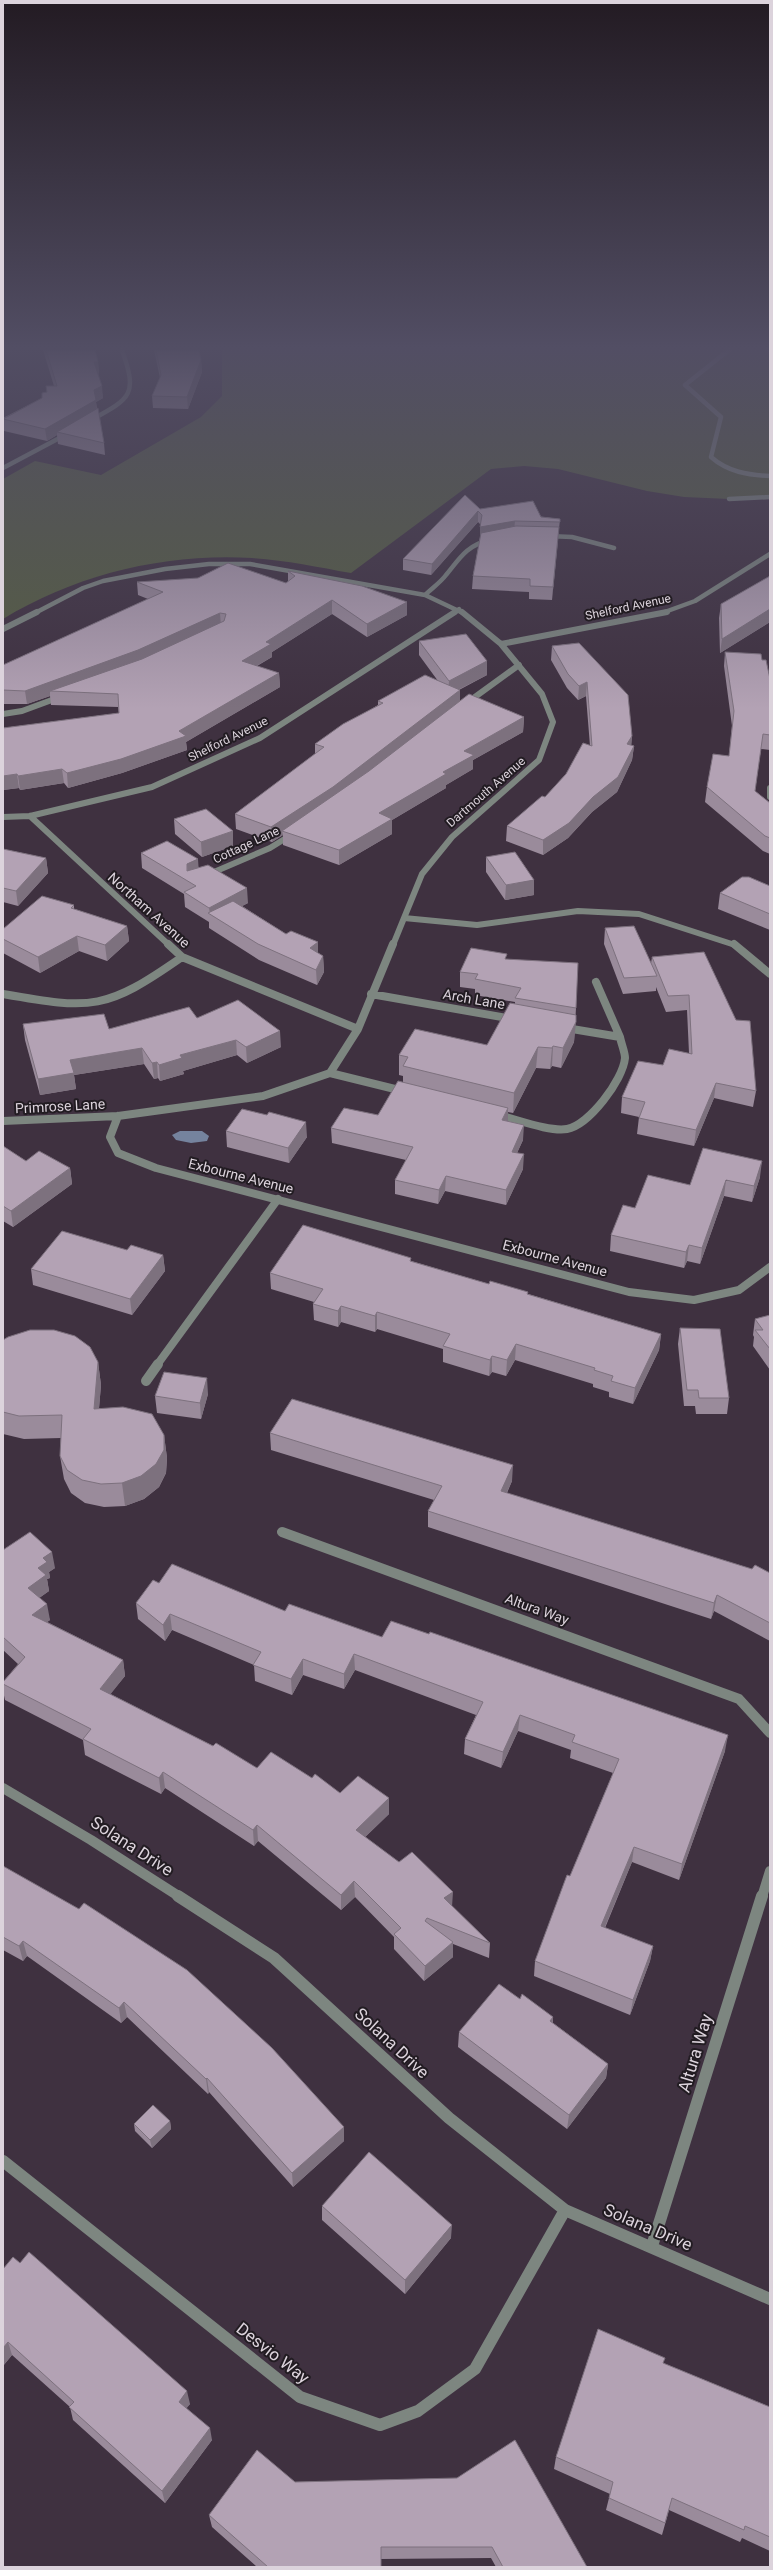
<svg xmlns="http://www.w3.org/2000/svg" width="773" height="2570" viewBox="0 0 773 2570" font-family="Roboto,sans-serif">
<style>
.green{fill:#565e42}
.water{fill:#75839e}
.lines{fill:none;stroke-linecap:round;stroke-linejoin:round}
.service-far2{stroke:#7d8680;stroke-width:4.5}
.service-far1{stroke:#7d8680;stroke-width:8}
.service{stroke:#7d8680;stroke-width:10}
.minor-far4{stroke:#7d8680;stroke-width:4.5}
.minor-far3{stroke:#7d8680;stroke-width:6}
.minor-far2{stroke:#7d8680;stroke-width:8}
.minor-far1{stroke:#7d8680;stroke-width:10}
.minor{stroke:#7d8680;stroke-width:12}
.wall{fill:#9a8b9b}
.shaded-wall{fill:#7d717e}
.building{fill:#b3a2b4;stroke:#7d717e}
.labels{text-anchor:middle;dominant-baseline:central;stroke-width:4;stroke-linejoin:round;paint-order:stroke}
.far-street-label{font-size:12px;fill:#dcd3dc;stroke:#221c22}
.street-label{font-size:14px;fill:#dcd3dc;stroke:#221c22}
.near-street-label{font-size:17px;fill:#dcd3dc;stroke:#221c22}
</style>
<rect width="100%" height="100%" fill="#3f3140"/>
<!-- green -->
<path class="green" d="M222,350H768L770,352V496L729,499L684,497L647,491L558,469L524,466L491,469L351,573C318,567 285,560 252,558C165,553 77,574 3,619V479L35,461L101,475L201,417L222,396Z"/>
<!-- water -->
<path class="water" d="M180,1131H202L209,1136L207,1141L191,1143L176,1140L172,1135Z"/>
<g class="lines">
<!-- service-far2 -->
<path class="service-far2" d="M729,350L685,385L721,417L711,457C728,472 748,475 770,476"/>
<!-- service-far1 -->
<path class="service-far1" d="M157,1365L278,1199"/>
<!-- service -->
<path class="service" d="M146,1381L158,1364"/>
<!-- minor-far4 -->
<path class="minor-far4" d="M768,350L770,352
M91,420C131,398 138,395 122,350
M3,468L67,434
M729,499L770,497
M548,536L572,537L614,548
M425,595C432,588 440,583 446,575C460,558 466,546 489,540
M35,613L83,588L103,581L165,569L209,564H250L425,595L463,613
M453,613L459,609
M662,613L695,601L770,554"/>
<!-- minor-far3 -->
<path class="minor-far3" d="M462,612L501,644L542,694L553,722L539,760L452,837L422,874L404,918L477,925L578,911L639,914L735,945
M3,629L37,612
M501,644L667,612
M468,702L519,665
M3,714L22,711L60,697
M770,788V797
M30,816L169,945
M3,817L30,816L152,787L260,738L455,612
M207,875L270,848L291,835
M393,945L404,918"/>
<!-- minor-far2 -->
<path class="minor-far2" d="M168,944L182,957L358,1029
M734,944L770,974
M596,982L620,1037
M3,994C93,1010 106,1010 182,957
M371,994L513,1019
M330,1073L403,1091
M498,1115C516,1119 549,1132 567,1129C589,1125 623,1080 625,1058C625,1052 621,1043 620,1037L566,1028
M118,1116L110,1137L118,1153L156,1168L629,1292L694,1300L739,1290L770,1267
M3,1121L118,1116L263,1096L330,1073L358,1029L393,944"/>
<!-- minor-far1 -->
<path class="minor-far1" d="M282,1532L739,1699L770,1733
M3,1788L91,1840L180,1897
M762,1897L770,1871"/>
<!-- minor -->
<path class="minor" d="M178,1896L274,1958L449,2118L565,2210L770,2299
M3,2161L300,2397L380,2425L418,2411L475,2369L565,2210
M652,2246L762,1896"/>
</g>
<!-- wall -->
<path class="wall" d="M43,350H95L98,362L99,373L98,374L103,398L96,402L97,408L104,443L105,455L58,444L57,435L47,441L4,431L3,418L42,398L47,392L54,386Z
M154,350H199L201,360L202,372L188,409L153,408L152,396L160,378Z
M480,509L560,519L552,600L529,599V592L472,589L473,576L480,537L481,525L478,522L431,575L403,570V559Z
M288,571L407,602V615L367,637L332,614L272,652V657L257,666L279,673L280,687L186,742L187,750L122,773L68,788L64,783L20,790L19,788L3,790V728L119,713L118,707L51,705L50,696L27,704H3V665L148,599L138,595L137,582L286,583L288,582Z
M770,576V622L720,653L719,618L721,604Z
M419,641L487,661V675L459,690H460V702L524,717L523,732L473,760V769L446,785V788L392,820V834L339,865L283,845V835L272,842L236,829L235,814L315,754V744L378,705V701L438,681L419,655Z
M579,643L632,736L631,745L634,746L632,760L617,792L592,812L568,838L543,855L506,841L507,826L545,797L566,774L590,746L586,696L578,700L567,688L551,660L552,646Z
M725,652L762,660L770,679V750L761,749L755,791L770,803V854L763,851L705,802L707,787L729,756L732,726L724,666Z
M174,819L233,831V846L202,857L175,834Z
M3,849L46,858L48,873L18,906L3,902Z
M141,853L199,867L248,903L242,906L286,934L318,942V953L323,956L324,972L317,985L259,960L209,928V922L185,907L184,894L142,868Z
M486,857L534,895L505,900L486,872Z
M770,886V930L718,909L720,893Z
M74,905V909L127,926L129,941L107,961L79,951L40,973L3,953V929Z
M605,928L651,963L652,957L704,952L756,1091L753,1107L714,1098L694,1146L637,1134L639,1117L621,1113L622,1097L663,1065L689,1053L687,1010L666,1012L656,987V991L623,994L604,944Z
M507,959L576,1008L574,1042L561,1068L552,1066L550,1069L536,1068L513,1113L508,1112V1122L523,1140L517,1153L523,1169L506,1205L445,1191L438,1204L395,1194V1180L406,1160L332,1143L331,1128L378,1115L403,1082V1076L399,1075V1055L487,1045L515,1004V1002L475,995V989L460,987V972Z
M197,1018L281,1047L247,1063L237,1055L183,1071L184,1074L160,1081L158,1078L154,1079L144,1064L74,1075L76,1089L40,1095L25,1040L23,1024L109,1029Z
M226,1131L307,1137L289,1163L227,1147Z
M3,1146L26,1161L70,1168L72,1184L13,1227L3,1221Z
M760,1177L752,1202L724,1196L700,1264L687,1261L684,1268L610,1251L611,1235L635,1208L690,1185Z
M127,1250L163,1255L165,1271L132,1315L33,1285L31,1269Z
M411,1258V1261L489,1284L528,1292V1294L661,1334L659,1350L633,1404L609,1397V1392L593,1387V1384L515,1360L506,1376L492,1372L489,1376L443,1362V1349L377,1329L375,1332L341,1322L338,1327L314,1320L313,1304L314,1302L271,1289L270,1273Z
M770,1315V1370L753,1346L754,1337L753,1335L755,1319Z
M680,1328L729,1398L727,1414H696L695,1406H684L678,1344Z
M3,1340L98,1362L101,1385L99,1408L164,1435L167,1458L166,1473L159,1487L144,1499L125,1506L104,1507L85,1503L71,1493L64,1479L60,1456L61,1438L24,1439L3,1434Z
M208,1394L201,1419L157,1413L155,1396Z
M270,1433L512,1481L507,1493L752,1569L770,1573V1641L714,1611L711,1619L428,1527V1511L434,1500L271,1450Z
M3,1550L55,1568L49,1572L50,1578L47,1579L49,1591L39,1598L50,1620L47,1622L123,1660L125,1676L110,1694L257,1768L312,1778L340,1793L389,1798V1814L365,1837L452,1906L490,1943L489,1958L453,1944V1957L424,1981L394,1949V1937L355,1897L341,1910L258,1841L254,1846L165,1788L161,1794L85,1755L83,1740L5,1700L3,1691V1682L18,1664L3,1650Z
M159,1583L285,1611L382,1637L725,1751L679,1880L632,1862L605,1928L653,1946L650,1961L630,2015L534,1976L535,1961L570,1876L613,1773L570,1758L571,1750L518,1731L501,1768L464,1754L465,1739L476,1715L355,1670L344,1689L303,1675L292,1695L255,1681L254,1665L172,1630L165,1641L138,1619L136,1603Z
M3,1866L344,2127V2141L293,2187L209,2092L208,2094L127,2017L121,2023L27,1956L23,1961L3,1950Z
M520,1999L553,2017V2023L608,2064L606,2078L567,2129L458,2047L459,2032Z
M170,2121L171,2129L152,2148L135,2131L134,2124Z
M322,2206L451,2238L405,2294L322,2220Z
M3,2269L190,2404L186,2408L212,2440L165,2503L73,2420L70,2407L12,2355L3,2366Z
M663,2363L770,2407V2551L742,2538L740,2542L669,2510L662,2535L606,2510L610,2494L554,2469L556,2457Z
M295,2482L587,2567H496L491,2558L381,2559V2567H257L212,2527L209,2515Z"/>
<!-- shaded-wall -->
<path class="shaded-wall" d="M201,360L202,372L188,409L187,397Z
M94,362H98L99,373L95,374Z
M102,386L103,398L96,402L97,412L57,432V435L47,441L45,429L94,390Z
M478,511V522L431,575L432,564Z
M515,521L514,531L480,538V527Z
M559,527L558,540L552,600L553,587Z
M332,600V614L272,652V657L242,674V661L266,642Z
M407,602V615L367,637V624Z
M770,609V622L720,653L722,639Z
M220,613L221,626L139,664L50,691V696L27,704L25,691Z
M487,661V675L448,695L449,681Z
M279,673L280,687L186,742L187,750L122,773L68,788L67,773L179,731Z
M587,682L586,696L578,700L579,686Z
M460,690V704L333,801L282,831L283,835L272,842L271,827Z
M524,717L523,732L473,760V769L446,785V788L392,820V834L339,865V850L379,813L443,772L464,751Z
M632,736L631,751L627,744Z
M634,746L632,760L617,792L592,812L568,838L543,855V840Z
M62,769L64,783L20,790L18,776Z
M17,774L19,788L3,790V776Z
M233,831V846L202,857L201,842Z
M46,858L48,873L18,906L16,891Z
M198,859L199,874L188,879L187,864Z
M534,880V895L505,900L506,885Z
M247,888L248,903L218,919L210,914L209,908Z
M127,926L129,941L107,961L105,945Z
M77,936L79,951L40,973L38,957Z
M318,942V958L310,948Z
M323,956L324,972L317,985L316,970Z
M576,1022L574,1042L561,1068L563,1048Z
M280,1031L281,1047L247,1063L246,1047Z
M236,1040L237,1055L183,1071L184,1074L160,1081L159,1065L180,1055Z
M553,1046L552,1066L550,1069L552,1048Z
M538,1047L536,1068L513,1113L514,1093Z
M142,1048L144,1064L74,1075L76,1089L40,1095L38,1079L70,1060Z
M157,1062L158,1078L154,1079L152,1063Z
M716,1083L714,1098L694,1146L696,1130Z
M508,1108V1123L502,1120Z
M306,1122L307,1137L289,1163L288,1148Z
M524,1125L523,1140L511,1166L512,1152Z
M524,1154L523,1169L506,1205V1190Z
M762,1161L760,1177L752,1202L754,1186Z
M70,1168L72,1184L13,1227L11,1211Z
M446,1176L445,1191L438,1204L439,1190Z
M726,1180L724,1196L700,1264L702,1248Z
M689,1245L687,1261L684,1268L686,1252Z
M163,1255L165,1271L132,1315L130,1299Z
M341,1306V1322L338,1327V1311Z
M377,1312V1329L375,1332V1316Z
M661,1334L659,1350L633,1404L635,1388Z
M516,1344L515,1360L506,1376L507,1360Z
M492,1356V1372L489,1376L490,1360Z
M98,1362L101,1385L97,1432L94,1409Z
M207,1378L208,1394L201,1419L200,1403Z
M164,1435L167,1458L166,1473L159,1487L144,1499L125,1506L122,1483Z
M513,1465L512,1481L500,1507L501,1491Z
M52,1552L55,1568L49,1572L50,1578L47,1579L49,1591L31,1604L28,1588L43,1558Z
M717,1595L714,1611L711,1619L714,1603Z
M47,1604L50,1620L35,1631L32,1615Z
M170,1614L172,1630L165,1641L163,1625Z
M354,1654L355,1670L344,1689V1674Z
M303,1659V1675L292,1695L291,1679Z
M123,1660L125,1676L102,1705L100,1689Z
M520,1715L518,1731L501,1768L503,1752Z
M728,1735L725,1751L679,1880L682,1864Z
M163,1772L165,1788L161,1794L159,1778Z
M389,1798V1814L357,1845L356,1830Z
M257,1825L258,1841L254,1846L253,1830Z
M634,1847L632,1862L599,1941L601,1926Z
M354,1881L355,1897L341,1910V1895Z
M453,1892L452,1907L444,1898Z
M23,1941L27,1956L23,1961L19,1946Z
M453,1942V1957L424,1981L425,1966Z
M653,1946L650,1961L630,2015L633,2000Z
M124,2002L127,2017L121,2023L119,2008Z
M553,2017L552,2032L550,2021Z
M608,2064L606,2078L567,2129L569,2115Z
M207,2078L209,2092L208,2094L206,2079Z
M170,2121L171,2129L152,2148L150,2140Z
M344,2127V2141L293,2187L292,2173Z
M452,2225L451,2238L405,2294V2280Z
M8,2342L12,2355L3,2366V2348Z
M187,2391L190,2404L182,2414L179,2402Z
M210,2428L212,2440L165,2503L162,2491Z"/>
<!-- building -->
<path class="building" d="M46,350H95L98,362H94L102,386L94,390L96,400L45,429L3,419L42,398V393L47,392L46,386H57Z
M156,350H199L201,360L187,397L152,396L161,375Z
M98,408L104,443L57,432Z
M465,495L480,509L533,501L541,517L560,519V522L515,521L480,527L482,515L478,511L432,564L403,559Z
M516,526L559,527L553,587L530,586V579L473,576L481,533Z
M228,563L286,583L295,576L288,571L362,586L407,602L367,624L332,600L266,642L271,644L242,661L279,673L179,731L186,736L121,759L67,773L62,769L18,776L17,774L3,776V728L119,713L118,694L50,691L142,659L224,621L226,614L220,613L138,650L25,691L3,690V665L163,592L137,582L198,578Z
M770,576V609L722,639L721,604Z
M466,634L487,661L449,681L419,641Z
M579,643L628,695L632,736L627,744L634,746L618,777L593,797L569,823L543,840L507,826L542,796L545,797L566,774L583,743L592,746L587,682L579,686L568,674L552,646Z
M725,652L761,654L762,660H766L770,679V735L763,734L755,791L770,803V838L765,836L707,787L713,754L729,756L734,711Z
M425,675L460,690L333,787L271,827L235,814L324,747L315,744L343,724L383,703L378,701Z
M469,694L524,717L464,751L474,755L443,772L446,774L379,813L392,819L339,850L282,831L369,771Z
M206,809L233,831L201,842L174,819Z
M167,841L198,859L187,864V871L208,865L247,888L209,908L184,892L196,886L141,853Z
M3,849L46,858L16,891L3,888Z
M515,852L534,880L506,885L486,857Z
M742,877H749L770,886V914L720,893Z
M42,896L74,905L71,908L127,926L105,945L77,936L38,957L3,939V929Z
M233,901L286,934L291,931L318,942L310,948L323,956L316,970L258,944L208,913Z
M634,926L657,976L624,978L605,928Z
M471,948L507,954L505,959L578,963L576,1008L515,998L521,988L475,979L478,974L460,972Z
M704,952L736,1020L750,1021L756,1091L716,1083L696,1130L639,1118L645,1102L622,1097L638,1061L663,1065L669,1049L692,1054L689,995L668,996L652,957Z
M238,1000L280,1031L246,1047L236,1040L180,1055L182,1058L159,1065L157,1062L152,1063L142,1048L70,1060L74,1073L38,1079L23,1024L104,1014L109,1029L189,1007L197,1018Z
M510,1003L576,1015V1022L563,1048L553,1046L552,1048L538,1047L514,1093L403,1066L408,1057L399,1055L415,1029L487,1045Z
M398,1081L508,1108L502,1120L524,1125L512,1152L524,1154L506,1190L446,1176L439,1190L395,1180L413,1147L331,1128L344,1108L378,1115Z
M242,1109L267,1115L269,1112L306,1122L288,1148L226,1131Z
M3,1146L26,1161L39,1151L70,1168L11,1211L3,1206Z
M703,1148L762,1161L754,1186L726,1180L702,1248L689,1245L686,1252L611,1235L623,1205L635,1208L648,1175L690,1185Z
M303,1225L411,1258L410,1261L489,1284L490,1281L528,1292L527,1294L661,1334L635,1388L611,1381L613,1376L594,1370L595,1368L516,1344L507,1360L492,1356L490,1360L443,1346L450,1334L377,1312L375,1316L341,1306L338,1311L313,1304L323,1289L270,1273Z
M62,1231L127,1250L131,1245L163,1255L130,1299L31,1269Z
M770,1315V1349L755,1330H763L755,1319Z
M680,1328L720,1329L729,1398H699L698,1390H687Z
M30,1330H54L75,1336L90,1347L98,1362L94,1409L123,1407L152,1414L164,1435V1450L156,1464L141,1476L122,1483L101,1484L82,1480L67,1470L60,1456L62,1415L19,1416L3,1412V1340L8,1337Z
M164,1372L207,1378L200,1403L155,1396Z
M292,1399L513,1465L501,1491L752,1569L755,1565L770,1573V1623L717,1595L714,1603L428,1511L442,1486L270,1433Z
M30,1532L52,1552L43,1558L47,1562L38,1568L46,1575L28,1588L47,1604L32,1615L123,1660L100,1689L213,1746L216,1743L257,1768L271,1752L312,1778L315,1774L340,1793L358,1776L389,1798L356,1830L399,1862L412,1852L453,1892L444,1898L490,1943L427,1918L425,1921L453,1942L425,1966L394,1934L401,1928L354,1881L341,1895L257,1825L253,1830L163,1772L159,1778L83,1739L91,1729L3,1684V1682L25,1657L3,1637V1550Z
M172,1564L285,1611L289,1604L382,1637L391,1621L429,1634L430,1632L728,1735L682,1864L634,1847L601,1926L653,1946L633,2000L535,1961L567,1875L570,1876L619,1759L572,1742L575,1735L520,1715L503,1752L465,1739L483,1702L354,1654L344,1674L303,1659L291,1679L253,1665L261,1652L170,1614L163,1625L136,1603L153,1580L159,1583Z
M3,1866L79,1909L84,1903L187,1970L272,2048L344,2127L292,2173L207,2078L206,2079L124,2002L119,2008L23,1941L19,1946L3,1937Z
M499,1984L520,1999L522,1994L553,2017L550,2021L608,2064L569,2115L459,2032Z
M153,2105L170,2121L150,2140L134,2124Z
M369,2152L452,2225L405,2280L322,2206Z
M29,2252L187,2391L179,2402L210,2428L162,2491L69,2407L74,2402L8,2342L3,2348V2269L13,2257L20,2263Z
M598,2329L665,2358L663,2363L770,2407V2537L745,2526L744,2530L672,2498L665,2523L609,2498L613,2482L556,2457Z
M515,2440L587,2567H503L492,2547H381V2567H268L209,2515L257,2450L295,2482L457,2478Z"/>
<!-- sky -->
<linearGradient id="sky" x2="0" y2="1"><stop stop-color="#231b23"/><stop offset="0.49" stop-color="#524e64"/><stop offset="1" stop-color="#524e64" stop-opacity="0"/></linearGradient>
<rect width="773" height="709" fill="url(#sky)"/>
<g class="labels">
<!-- far-street labels -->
<g class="far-street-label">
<text transform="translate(628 607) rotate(-12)">Shelford Avenue</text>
<text transform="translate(228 739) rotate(-26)">Shelford Avenue</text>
<text transform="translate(486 792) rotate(-41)">Dartmouth Avenue</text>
<text transform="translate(246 845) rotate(-25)">Cottage Lane</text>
</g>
<!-- street labels -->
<g class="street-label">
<text transform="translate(149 910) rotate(42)">Northam Avenue</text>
<text transform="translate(474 999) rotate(10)">Arch Lane</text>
<text transform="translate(60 1106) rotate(-3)">Primrose Lane</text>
<text transform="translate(241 1176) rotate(14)">Exbourne Avenue</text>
<text transform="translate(555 1258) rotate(15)">Exbourne Avenue</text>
<text transform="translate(537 1609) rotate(20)">Altura Way</text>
</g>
<!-- near-street labels -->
<g class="near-street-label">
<text transform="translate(132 1846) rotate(33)">Solana Drive</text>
<text transform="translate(392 2043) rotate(43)">Solana Drive</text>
<text transform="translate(695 2053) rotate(-73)">Altura Way</text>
<text transform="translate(648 2227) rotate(23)">Solana Drive</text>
<text transform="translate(273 2353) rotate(38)">Desvio Way</text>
</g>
</g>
<!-- border -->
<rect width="773" height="2570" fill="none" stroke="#dcd3dc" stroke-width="8"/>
</svg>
